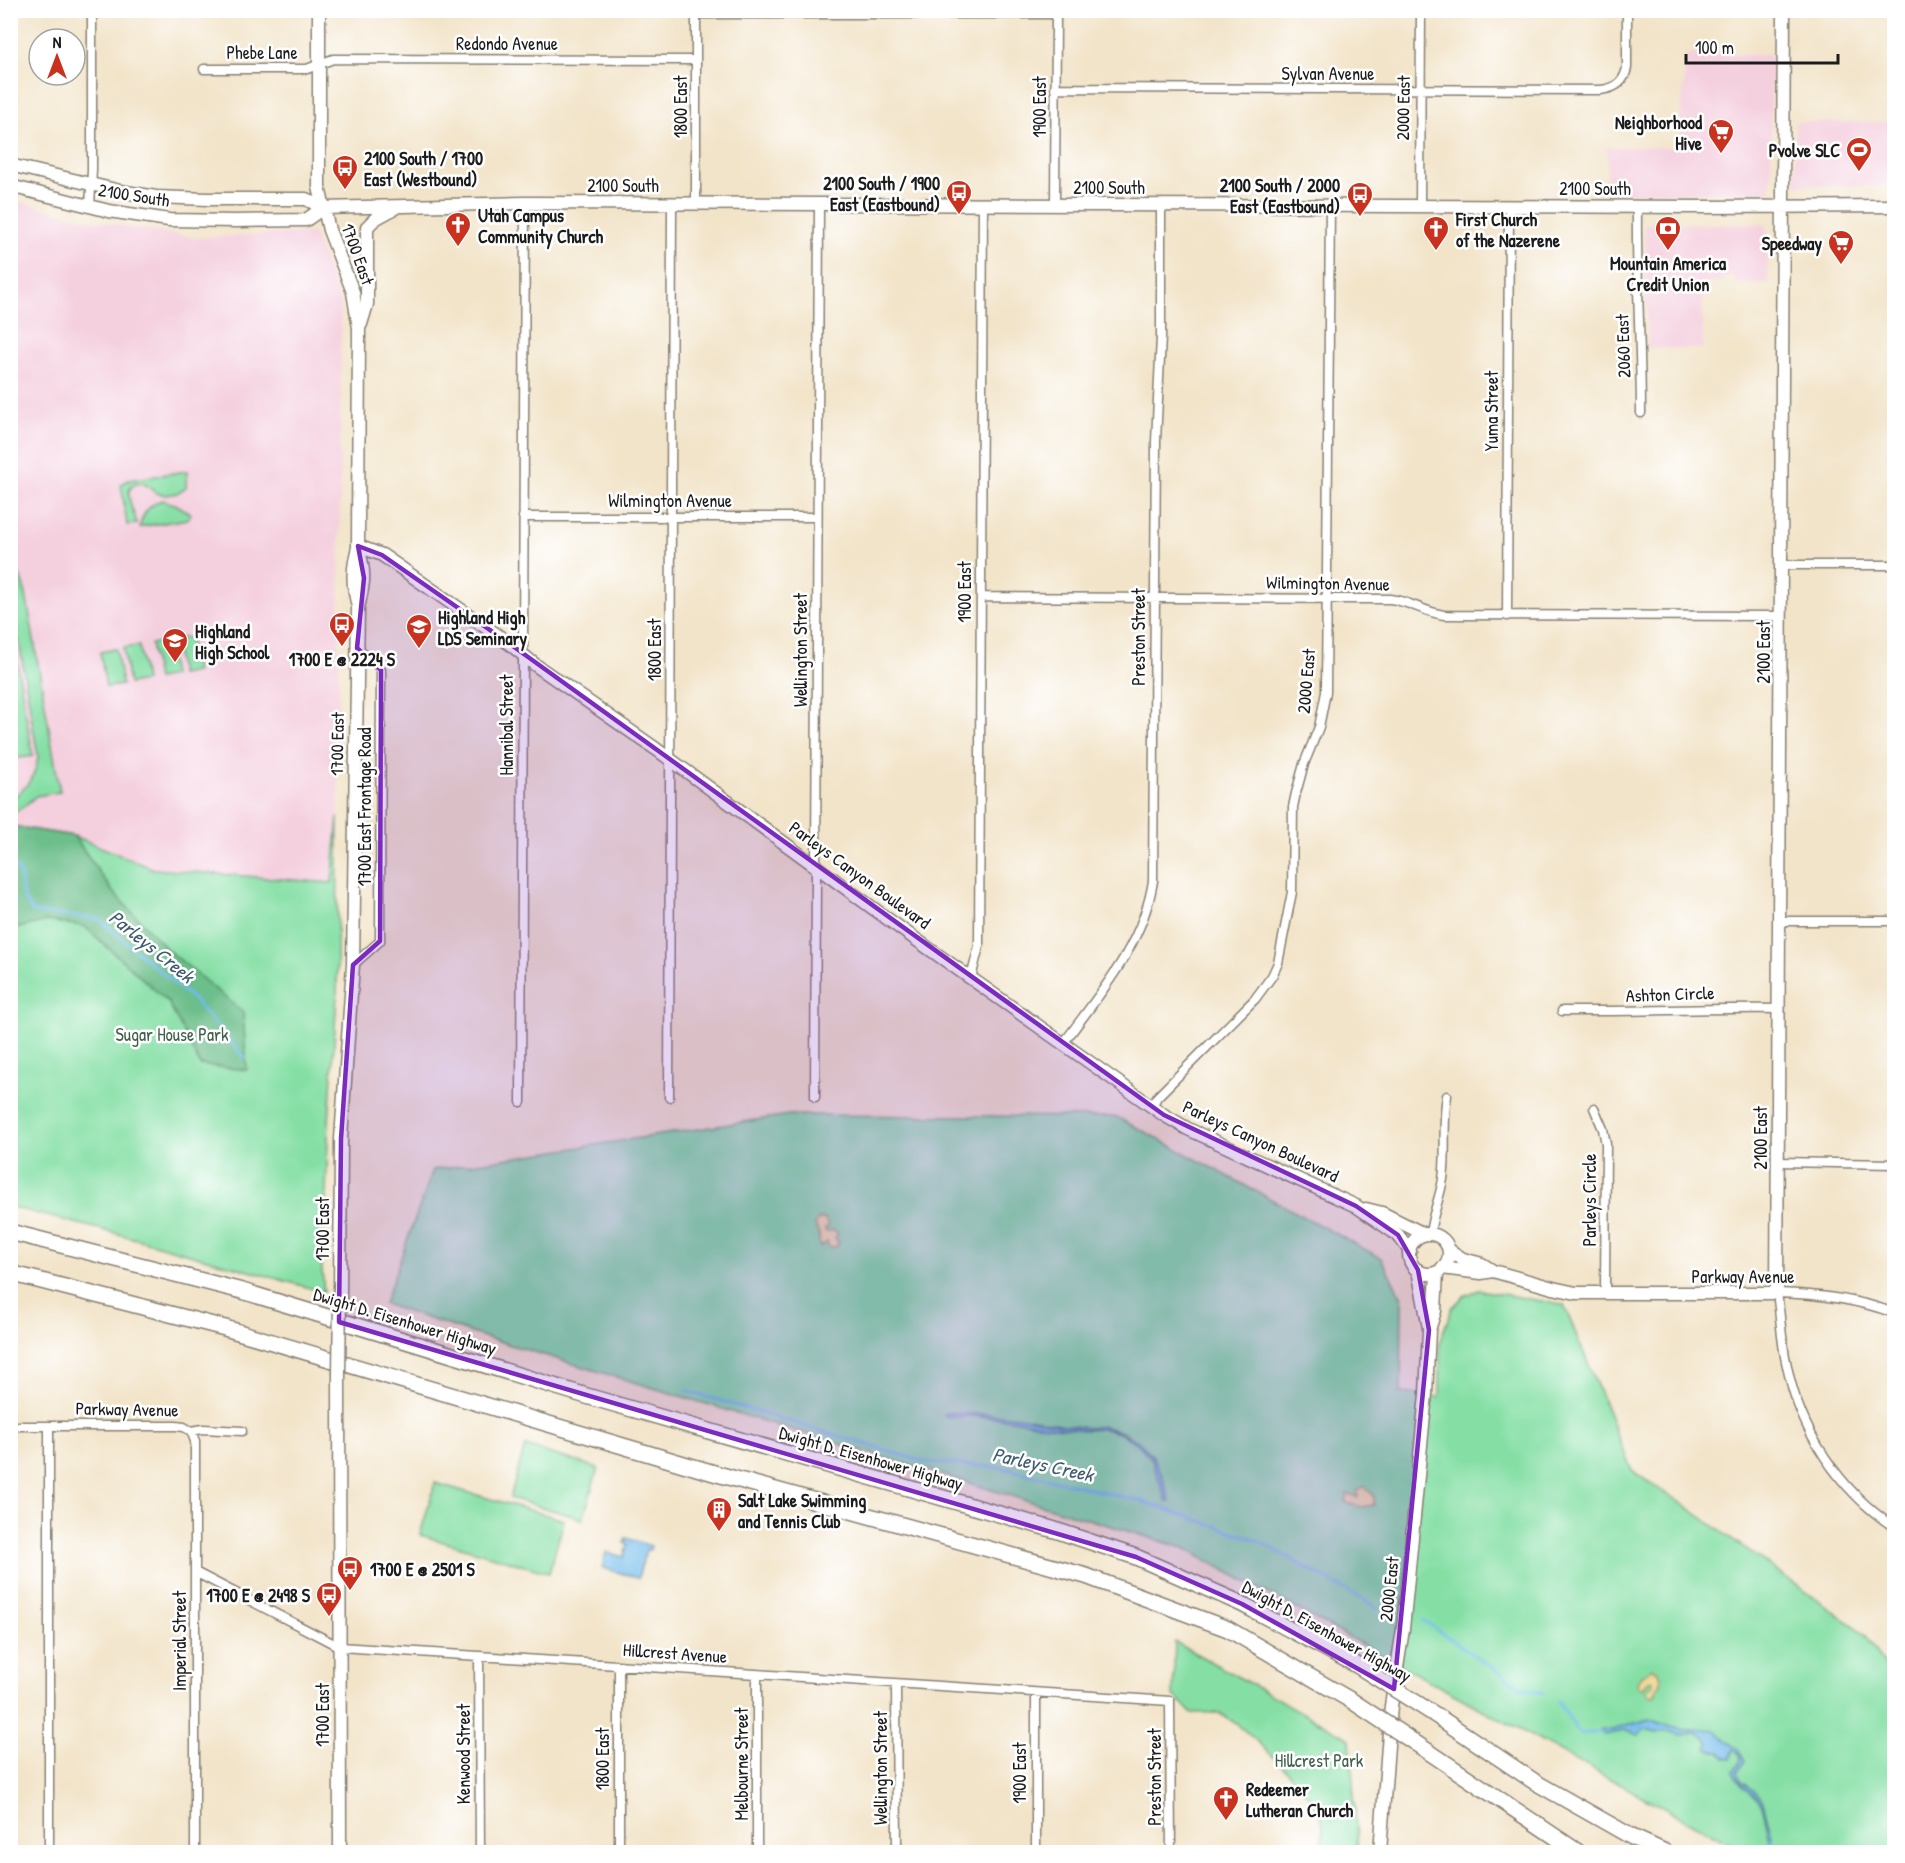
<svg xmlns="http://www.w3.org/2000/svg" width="1905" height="1863" viewBox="0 0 1905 1863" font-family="'Patrick Hand',sans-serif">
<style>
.built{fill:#f4cfde}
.green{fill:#85dfa5;stroke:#507e60;stroke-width:1.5}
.forest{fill:#6cbe8a;stroke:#446d53;stroke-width:1.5}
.sand{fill:#eeda9e;stroke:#857b5d;stroke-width:1.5}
.water{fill:#72bbea;stroke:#476c83;stroke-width:1.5}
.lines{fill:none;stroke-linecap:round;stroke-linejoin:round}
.stream{stroke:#72bbea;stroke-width:3}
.street-casing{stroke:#878072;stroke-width:11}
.secondary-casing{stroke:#878072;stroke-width:15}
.highway-casing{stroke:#878072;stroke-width:18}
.street{stroke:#fff;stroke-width:8}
.secondary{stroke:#fff;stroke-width:12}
.highway{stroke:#fff;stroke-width:15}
.secondary-bridge-casing{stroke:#878072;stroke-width:15;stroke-linecap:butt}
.highway-bridge-casing{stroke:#878072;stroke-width:18;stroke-linecap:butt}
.secondary-bridge{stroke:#fff;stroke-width:12}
.highway-bridge{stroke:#fff;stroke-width:15}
.marked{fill:#7b2cbf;fill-opacity:0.2;stroke:#7b2cbf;stroke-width:4.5;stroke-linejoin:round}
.labels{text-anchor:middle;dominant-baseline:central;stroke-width:5;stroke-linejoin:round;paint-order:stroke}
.street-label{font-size:18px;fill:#1c1c1c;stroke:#fff}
.poi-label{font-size:18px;font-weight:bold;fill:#1c1c1c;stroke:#fff;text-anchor:start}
.park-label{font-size:18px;fill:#41604c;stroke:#fff}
.water-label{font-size:20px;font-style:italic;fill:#3e5c6e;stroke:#fff}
</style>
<rect width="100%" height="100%" fill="#fff"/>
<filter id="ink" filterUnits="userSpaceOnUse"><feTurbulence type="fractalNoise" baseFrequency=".0167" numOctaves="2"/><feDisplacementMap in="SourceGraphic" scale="12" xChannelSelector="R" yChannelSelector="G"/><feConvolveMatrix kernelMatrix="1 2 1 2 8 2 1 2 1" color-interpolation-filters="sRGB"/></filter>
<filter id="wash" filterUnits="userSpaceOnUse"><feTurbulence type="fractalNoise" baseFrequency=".008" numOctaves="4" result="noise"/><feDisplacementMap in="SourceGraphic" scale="24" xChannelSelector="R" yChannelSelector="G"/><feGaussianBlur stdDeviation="1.35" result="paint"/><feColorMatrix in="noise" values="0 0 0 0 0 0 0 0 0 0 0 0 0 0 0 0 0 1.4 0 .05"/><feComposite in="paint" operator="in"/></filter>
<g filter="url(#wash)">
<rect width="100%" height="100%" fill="#f2e4c9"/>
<!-- built -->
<path class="built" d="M1687,55H1771V192L1607,193V147H1681V110Z
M1795,122H1894V186L1795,185Z
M10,199L84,219L196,238L313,232L341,303L338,817L333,883L154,869L74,836L11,826Z
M1644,224H1765L1768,233V284L1737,283L1734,277H1722L1721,282L1702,283L1703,349L1648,348Z"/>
<!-- green -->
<path class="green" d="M187,471L186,487L177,493L166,495L156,493L143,483C117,484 134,509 137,524L127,525L121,484L129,480Z
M162,500L177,505L191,514L187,519L140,527C142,514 149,505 162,500Z
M11,565L20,576L26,594L60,792L36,796L22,808L11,813V798C27,789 36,775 38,757L11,593Z
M10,622L33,756L11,759H10Z
M190,637L196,672L180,675L174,639Z
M167,641L173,676L157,679L151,644Z
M139,646L145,681L129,684L123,648Z
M116,649L122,685L106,687L100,652Z
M338,817L337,995L328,1138L324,1250L321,1259L324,1292L115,1233L11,1207V826L74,836L154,869L332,883Z
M789,1115L1117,1117L1381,1258L1402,1298L1401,1393L1440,1397V1341L1452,1308L1464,1296L1479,1290L1564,1305L1632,1471L1690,1509L1865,1634L1894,1679V1852H1745L1184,1548L478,1335L384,1304L433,1170Z
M525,1446L598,1468L583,1519L510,1498Z
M435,1483L564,1520L549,1573L420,1535Z
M1175,1642L1350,1739L1358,1852H1322C1322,1842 1324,1830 1322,1820C1318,1798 1241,1720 1219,1714C1211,1711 1200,1713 1191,1713L1173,1694Z"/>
<!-- forest -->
<path class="forest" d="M11,826L74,836L113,892L167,949L243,1012L247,1070L200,1065L168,1002L84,926L46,921L19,928L11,921Z"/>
<!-- sand -->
<path class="sand" d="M819,1219H825L828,1226L825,1229L826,1232L833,1230L837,1232V1236L835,1238L839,1243L835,1247H829L827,1242L822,1246H819V1234L815,1225Z
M1365,1486L1374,1496V1505L1362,1507L1346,1503L1347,1494L1353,1495L1357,1498L1358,1496L1357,1491Z
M1652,1668L1659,1671C1661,1678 1664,1681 1657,1689V1694L1652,1697L1646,1692L1653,1685L1652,1681H1648L1642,1689L1638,1687L1637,1683L1641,1676Z"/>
<!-- water -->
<path class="water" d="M946,1413L987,1414L1028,1418L1064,1425L1090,1428L1102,1426L1121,1432L1138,1441L1152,1455L1162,1475L1170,1501L1167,1502L1151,1458L1140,1446L1122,1434L1104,1429L1084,1430L1055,1427L1000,1418L974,1416L947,1418L944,1414Z
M626,1538L651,1546L650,1550H646L638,1578L602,1568L606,1552L624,1557L627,1544L624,1543Z
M1649,1719L1671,1727L1684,1730L1713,1729L1738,1749L1745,1760L1743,1765L1738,1772L1740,1781L1756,1793L1763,1802L1773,1840L1770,1842C1767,1830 1766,1814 1761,1804C1752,1788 1738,1792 1734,1770C1742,1763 1744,1758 1734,1750L1731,1759L1725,1758L1719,1751L1709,1750L1707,1747L1709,1744L1705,1738L1697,1733L1680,1735L1668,1731L1657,1732L1644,1729L1639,1735L1625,1731L1604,1735L1599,1731L1600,1729L1612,1730Z"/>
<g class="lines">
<!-- stream -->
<path class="stream" d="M10,865L19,870L24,899L33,912L99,919L194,1000L245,1058
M687,1391L925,1462L1004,1468L1141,1501L1257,1540L1378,1608
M1423,1620L1522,1688L1543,1693
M1558,1701L1580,1734L1602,1732
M1771,1839L1784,1852"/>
</g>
</g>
<g filter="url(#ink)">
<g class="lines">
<defs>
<path id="street" d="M696,14H1056
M204,69H307L333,59L696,60
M1055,88L1601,90C1616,88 1624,82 1627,68V10
M696,203V10
M1055,204L1056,11
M90,206L92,170V10
M1420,206L1421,10
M1637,206C1636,275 1641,344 1641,413
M523,517H817
M1781,565H1894
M981,597L1390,599C1409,601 1424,612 1444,615L1781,616
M1507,616L1509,206
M1779,921H1894
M353,965L380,941L381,670L373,660L357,648
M971,978L979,946L983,204
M1562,1011C1634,1012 1706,1008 1779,1009
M1063,1044C1100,993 1143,945 1153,881L1156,441L1161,337V205
M669,1097L672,203
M815,1097L819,204
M521,1102L525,203
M1152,1106L1157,1097L1255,999L1272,976L1278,963L1292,892L1293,807L1296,793L1304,764L1319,727L1326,692L1330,205
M1594,1108L1603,1129L1606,1144L1605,1294
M1778,1162L1894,1164
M1430,1234C1432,1215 1440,1198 1443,1179C1447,1152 1442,1124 1447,1096
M1894,1313C1857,1299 1818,1294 1777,1293C1781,1318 1781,1342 1787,1366C1800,1431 1839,1490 1894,1527
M10,1426H176L184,1427L191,1431L203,1429L242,1431
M191,1431L195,1441V1852
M195,1572L340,1647L1170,1701L1171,1852
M479,1656L480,1852
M619,1666V1852
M896,1684L897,1852
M1036,1694V1852
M49,1852V1426
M757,1852V1675"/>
<path id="secondary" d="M319,10V187L329,230L353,292L359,328L358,546C365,572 365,581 358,607L353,965L341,1139L340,1297
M10,165L120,191L156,197L208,199H306L323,208L525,203L1702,207L1894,206
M10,186L109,211L169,220L236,221L306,220L323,208
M361,324L367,304V227L375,219L395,208
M358,546L382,555L510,644L534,664L656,749L904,931L1164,1115L1188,1129L1356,1206L1398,1235L1410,1251
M358,606C352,583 352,571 358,547
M1366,1209L1382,1213L1424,1234
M1409 1254a20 20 0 1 1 40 0a20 20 0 1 1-40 0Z
M1449,1250L1463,1259L1482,1264L1493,1271L1553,1288L1576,1293H1777L1784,10
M1442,1268L1481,1273L1493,1271
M1418,1270L1429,1328
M339,1374L340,1852
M1380,1852L1391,1706L1403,1629L1426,1394L1429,1330L1435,1311L1437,1272"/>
<path id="highway" d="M10,1232L242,1291L590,1397L1055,1530L1136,1557L1242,1604L1355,1664
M10,1273L225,1328L714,1473L1086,1576L1228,1629L1352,1701
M1434,1714L1535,1782L1632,1837L1665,1852
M1429,1752L1578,1852"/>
</defs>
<!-- street casing -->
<use href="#street" class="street-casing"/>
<!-- secondary casing -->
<use href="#secondary" class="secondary-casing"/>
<!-- highway casing -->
<use href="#highway" class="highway-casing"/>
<!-- street -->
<use href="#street" class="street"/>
<!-- secondary -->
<use href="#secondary" class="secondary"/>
<!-- highway -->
<use href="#highway" class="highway"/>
<defs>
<path id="secondary-bridge" d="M339,1374L340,1297"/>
<path id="highway-bridge" d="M1355,1664L1434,1714
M1352,1701L1429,1752"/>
</defs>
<!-- secondary-bridge casing -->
<use href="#secondary-bridge" class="secondary-bridge-casing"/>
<!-- highway-bridge casing -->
<use href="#highway-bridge" class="highway-bridge-casing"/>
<!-- secondary-bridge -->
<use href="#secondary-bridge" class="secondary-bridge"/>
<!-- highway-bridge -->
<use href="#highway-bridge" class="highway-bridge"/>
</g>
</g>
<!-- marked area -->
<path class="marked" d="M358,546L382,555L510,644L1164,1115L1356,1206L1398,1235L1418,1270L1429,1330L1394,1689L1242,1604L1136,1557L339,1322L341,1139L353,965L380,941L381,670L357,648L364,578Z"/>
<!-- icons -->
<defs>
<symbol id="supermarket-pin" viewBox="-11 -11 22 30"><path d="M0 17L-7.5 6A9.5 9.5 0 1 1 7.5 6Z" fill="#c8321e" stroke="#fff"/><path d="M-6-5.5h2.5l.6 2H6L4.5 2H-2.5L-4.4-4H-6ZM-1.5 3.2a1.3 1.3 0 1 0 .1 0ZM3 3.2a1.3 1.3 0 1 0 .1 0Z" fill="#fff"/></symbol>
<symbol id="stadium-pin" viewBox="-11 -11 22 30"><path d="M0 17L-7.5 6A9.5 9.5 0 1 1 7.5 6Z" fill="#c8321e" stroke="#fff"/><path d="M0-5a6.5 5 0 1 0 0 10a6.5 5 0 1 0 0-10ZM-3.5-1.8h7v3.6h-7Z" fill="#fff"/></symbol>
<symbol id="bus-pin" viewBox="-11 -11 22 30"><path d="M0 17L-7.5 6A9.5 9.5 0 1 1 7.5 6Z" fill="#c8321e" stroke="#fff"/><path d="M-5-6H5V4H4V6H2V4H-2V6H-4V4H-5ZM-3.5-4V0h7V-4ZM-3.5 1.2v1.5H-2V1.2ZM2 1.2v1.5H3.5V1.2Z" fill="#fff"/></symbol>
<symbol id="church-pin" viewBox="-11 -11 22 30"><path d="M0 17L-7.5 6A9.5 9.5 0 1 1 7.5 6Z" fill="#c8321e" stroke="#fff"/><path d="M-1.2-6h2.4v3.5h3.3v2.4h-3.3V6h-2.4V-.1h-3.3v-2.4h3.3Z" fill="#fff"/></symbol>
<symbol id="bank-pin" viewBox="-11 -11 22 30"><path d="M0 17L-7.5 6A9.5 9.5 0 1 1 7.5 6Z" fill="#c8321e" stroke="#fff"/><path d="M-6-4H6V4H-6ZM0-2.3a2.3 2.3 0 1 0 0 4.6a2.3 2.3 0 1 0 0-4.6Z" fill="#fff"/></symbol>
<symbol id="school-pin" viewBox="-11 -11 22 30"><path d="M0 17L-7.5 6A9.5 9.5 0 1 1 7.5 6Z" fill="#c8321e" stroke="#fff"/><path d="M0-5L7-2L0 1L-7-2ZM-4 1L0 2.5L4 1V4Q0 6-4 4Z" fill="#fff"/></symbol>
<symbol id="building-pin" viewBox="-11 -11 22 30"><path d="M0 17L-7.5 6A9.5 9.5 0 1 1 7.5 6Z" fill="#c8321e" stroke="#fff"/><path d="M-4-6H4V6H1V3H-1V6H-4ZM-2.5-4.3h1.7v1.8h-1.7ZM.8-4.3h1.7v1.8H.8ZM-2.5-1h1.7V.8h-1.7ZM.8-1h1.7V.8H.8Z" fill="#fff"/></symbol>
</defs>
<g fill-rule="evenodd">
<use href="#supermarket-pin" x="1706" y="117" width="30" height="40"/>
<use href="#stadium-pin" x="1844" y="135" width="30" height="40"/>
<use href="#bus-pin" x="330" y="153" width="30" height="40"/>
<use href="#bus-pin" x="944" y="178" width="30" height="40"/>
<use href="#bus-pin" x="1345" y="180" width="30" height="40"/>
<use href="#church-pin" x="443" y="210" width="30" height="40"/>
<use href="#church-pin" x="1421" y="214" width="30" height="40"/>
<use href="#bank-pin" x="1653" y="214" width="30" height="40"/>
<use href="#supermarket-pin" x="1826" y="228" width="30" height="40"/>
<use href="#bus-pin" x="327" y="610" width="30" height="40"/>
<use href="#school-pin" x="404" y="612" width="30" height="40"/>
<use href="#school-pin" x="160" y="626" width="30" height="40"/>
<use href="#building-pin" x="704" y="1495" width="30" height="40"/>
<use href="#bus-pin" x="335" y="1554" width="30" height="40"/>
<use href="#bus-pin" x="314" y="1580" width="30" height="40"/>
<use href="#church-pin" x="1211" y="1784" width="30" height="40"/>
</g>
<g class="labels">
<!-- street labels -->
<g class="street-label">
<text x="507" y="43">Redondo Avenue</text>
<text x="262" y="52">Phebe Lane</text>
<text x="1328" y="73">Sylvan Avenue</text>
<text transform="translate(680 107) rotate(-90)">1800 East</text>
<text transform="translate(1039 107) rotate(-90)">1900 East</text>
<text transform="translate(1403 108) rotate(-89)">2000 East</text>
<text x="623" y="185">2100 South</text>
<text x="1109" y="187">2100 South</text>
<text x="1595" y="188">2100 South</text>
<text transform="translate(134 195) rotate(9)">2100 South</text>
<text transform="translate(358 254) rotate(70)">1700 East</text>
<text transform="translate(1623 346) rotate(-92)">2060 East</text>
<text transform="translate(1491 411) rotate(-90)">Yuma Street</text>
<text x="670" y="500">Wilmington Avenue</text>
<text transform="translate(1328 583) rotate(1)">Wilmington Avenue</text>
<text transform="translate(964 592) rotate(-90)">1900 East</text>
<text transform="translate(1138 637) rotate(-90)">Preston Street</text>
<text transform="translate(654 650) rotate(-90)">1800 East</text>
<text transform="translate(800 650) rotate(-90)">Wellington Street</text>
<text transform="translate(1763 652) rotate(-90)">2100 East</text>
<text transform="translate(1306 681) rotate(-85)">2000 East</text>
<text transform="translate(506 725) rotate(-90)">Hannibal Street</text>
<text transform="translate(337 744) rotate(-89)">1700 East</text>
<text transform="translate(364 807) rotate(-90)">1700 East Frontage Road</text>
<text transform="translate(860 875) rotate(36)">Parleys Canyon Boulevard</text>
<text transform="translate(1670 994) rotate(-2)">Ashton Circle</text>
<text transform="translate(1760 1138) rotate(-90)">2100 East</text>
<text transform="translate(1261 1141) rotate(25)">Parleys Canyon Boulevard</text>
<text transform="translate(1589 1200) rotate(-90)">Parleys Circle</text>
<text transform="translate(322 1229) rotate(-90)">1700 East</text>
<text x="1743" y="1276">Parkway Avenue</text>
<text transform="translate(405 1321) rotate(17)">Dwight D. Eisenhower Highway</text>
<text transform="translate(127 1409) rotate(1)">Parkway Avenue</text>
<text transform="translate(871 1458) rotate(16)">Dwight D. Eisenhower Highway</text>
<text transform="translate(1389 1589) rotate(-84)">2000 East</text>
<text transform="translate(1327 1631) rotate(29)">Dwight D. Eisenhower Highway</text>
<text transform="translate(179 1641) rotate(-90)">Imperial Street</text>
<text transform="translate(675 1653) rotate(4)">Hillcrest Avenue</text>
<text transform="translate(322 1715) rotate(-90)">1700 East</text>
<text transform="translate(463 1754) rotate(-90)">Kenwood Street</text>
<text transform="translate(602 1759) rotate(-90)">1800 East</text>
<text transform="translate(741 1764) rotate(-90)">Melbourne Street</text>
<text transform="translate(880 1768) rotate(-90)">Wellington Street</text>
<text transform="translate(1019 1773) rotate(-90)">1900 East</text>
<text transform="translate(1154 1777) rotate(-90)">Preston Street</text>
</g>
<!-- poi labels -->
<g class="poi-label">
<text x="1702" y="122" text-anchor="end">Neighborhood<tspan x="1702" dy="21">Hive</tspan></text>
<text x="1840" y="150" text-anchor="end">Pvolve SLC</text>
<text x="364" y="158">2100 South / 1700<tspan x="364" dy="21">East (Westbound)</tspan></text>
<text x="940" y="183" text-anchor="end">2100 South / 1900<tspan x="940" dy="21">East (Eastbound)</tspan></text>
<text x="1340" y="185" text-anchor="end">2100 South / 2000<tspan x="1340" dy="21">East (Eastbound)</tspan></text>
<text x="478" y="215">Utah Campus<tspan x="478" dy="21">Community Church</tspan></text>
<text x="1456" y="219">First Church<tspan x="1456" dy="21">of the Nazerene</tspan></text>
<text x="1822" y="243" text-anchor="end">Speedway</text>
<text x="1668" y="263" text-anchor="middle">Mountain America<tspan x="1668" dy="21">Credit Union</tspan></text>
<text x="438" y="617">Highland High<tspan x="438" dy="21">LDS Seminary</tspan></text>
<text x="195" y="631">Highland<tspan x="195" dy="21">High School</tspan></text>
<text x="342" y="659" text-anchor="middle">1700 E @ 2224 S</text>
<text x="738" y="1500">Salt Lake Swimming<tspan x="738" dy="21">and Tennis Club</tspan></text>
<text x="370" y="1569">1700 E @ 2501 S</text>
<text x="310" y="1595" text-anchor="end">1700 E @ 2498 S</text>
<text x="1246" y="1789">Redeemer<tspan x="1246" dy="21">Lutheran Church</tspan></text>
</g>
<!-- park labels -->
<g class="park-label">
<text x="172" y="1034">Sugar House Park</text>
<text x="1319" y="1760">Hillcrest Park</text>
</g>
<!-- water labels -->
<g class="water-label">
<text transform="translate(152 946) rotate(39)">Parleys Creek</text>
<text transform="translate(1043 1464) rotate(12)">Parleys Creek</text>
</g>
</g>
<!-- margin -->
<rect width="1905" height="1863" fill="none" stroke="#fff" stroke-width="36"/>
<!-- north arrow -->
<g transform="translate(57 57)"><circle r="28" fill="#ffffff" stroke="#a4a4a4" stroke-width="1.5"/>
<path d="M0-4.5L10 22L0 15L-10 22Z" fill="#c8321e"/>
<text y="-9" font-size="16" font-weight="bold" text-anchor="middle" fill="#1c1c1c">N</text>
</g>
<!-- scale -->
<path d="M1686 54v9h152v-9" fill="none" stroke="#1c1c1c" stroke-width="3"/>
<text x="1695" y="54" font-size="18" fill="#1c1c1c" stroke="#ffffff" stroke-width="4.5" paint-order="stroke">100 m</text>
</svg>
